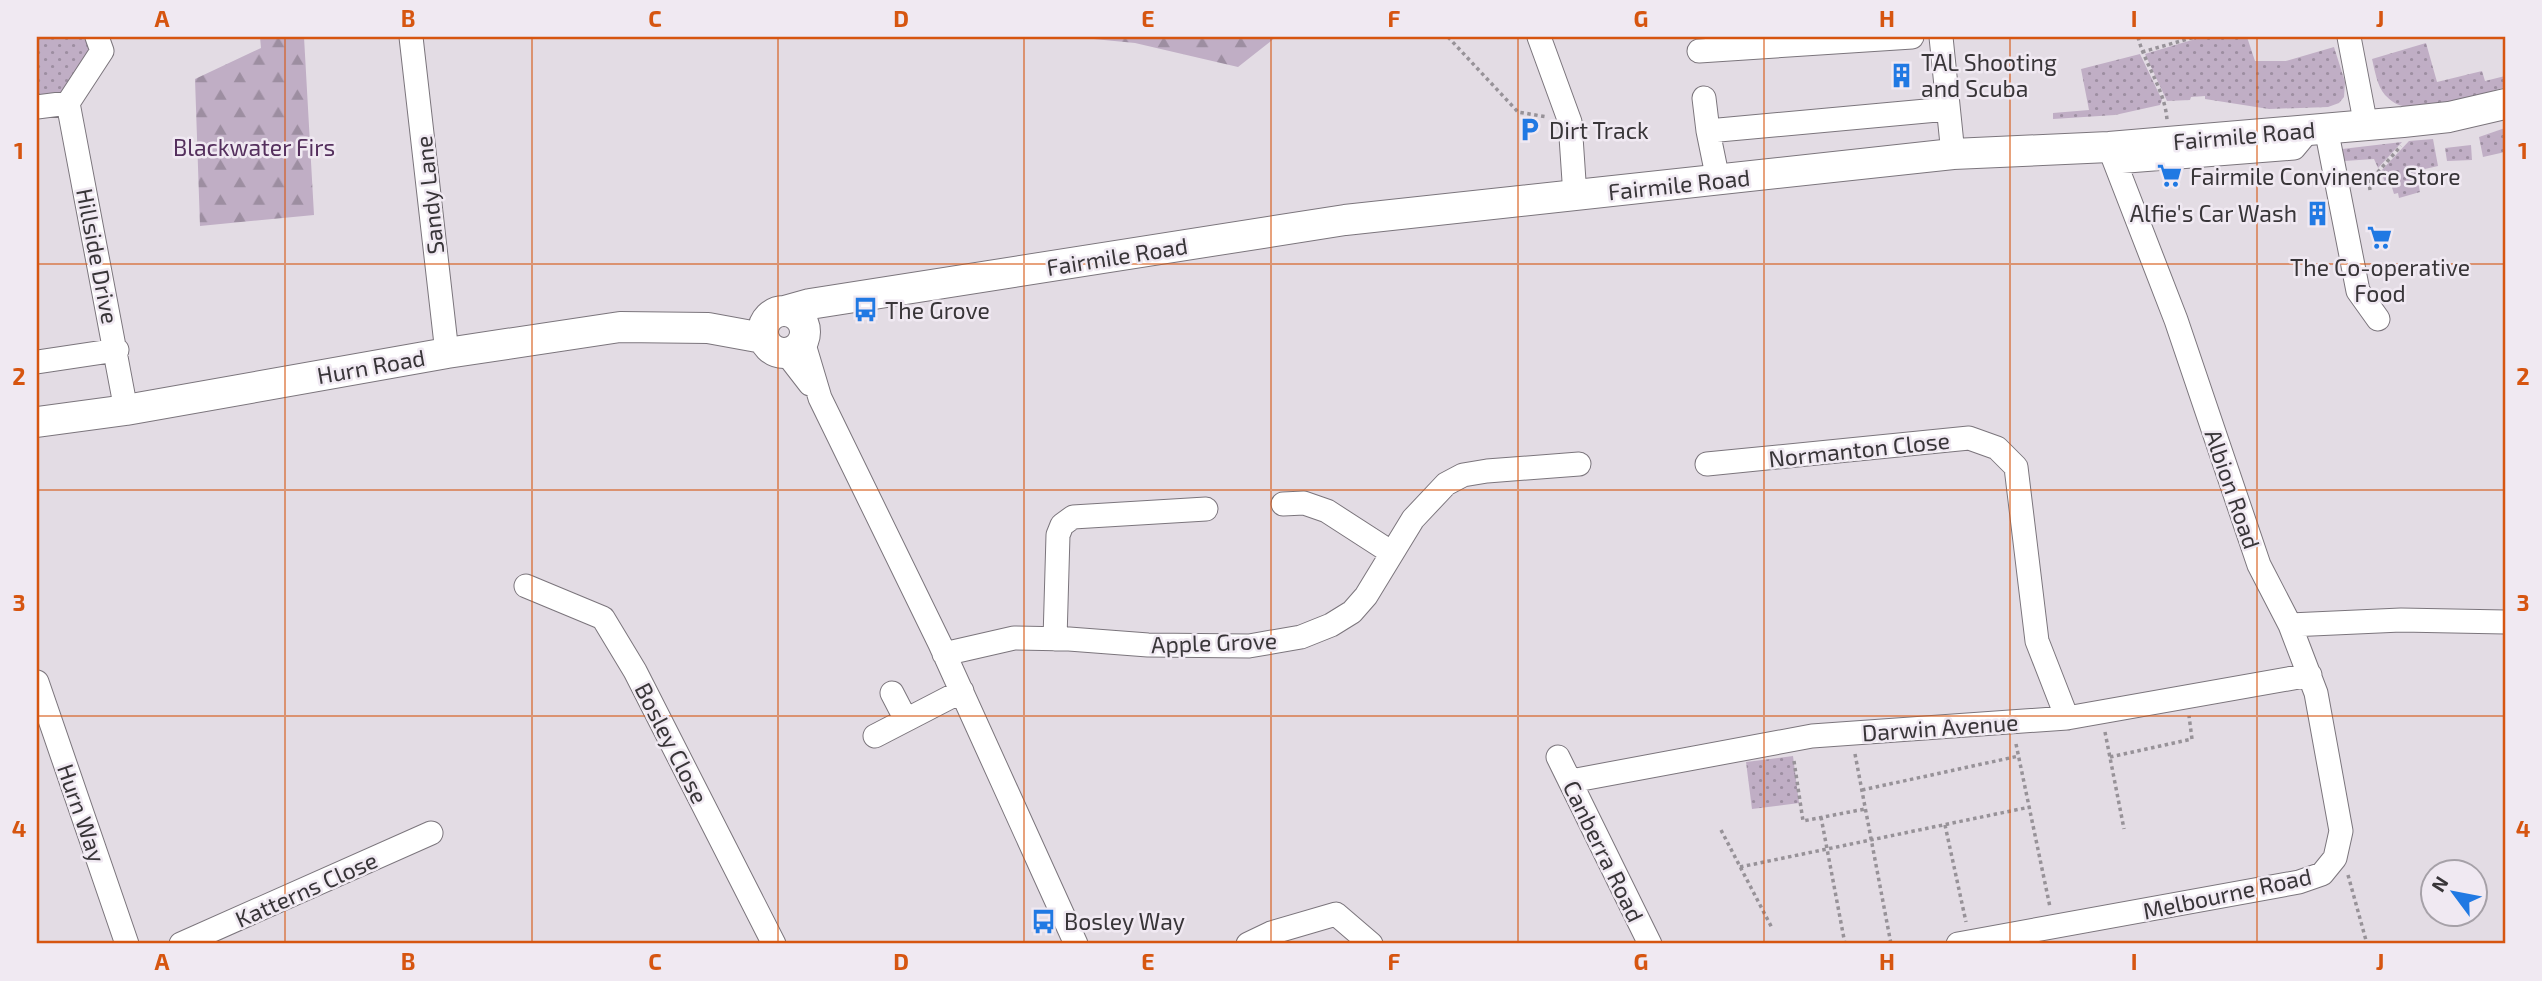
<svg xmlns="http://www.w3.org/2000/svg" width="2542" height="981" viewBox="0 0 2542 981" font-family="'Exo 2',sans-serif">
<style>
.grass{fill:url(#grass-dots)}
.forest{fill:url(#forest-firs)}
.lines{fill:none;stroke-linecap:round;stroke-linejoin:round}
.minor-casing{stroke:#7b757c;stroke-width:25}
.major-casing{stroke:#7b757c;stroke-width:32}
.path{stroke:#979298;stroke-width:3.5;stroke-dasharray:3.5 3.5;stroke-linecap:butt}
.minor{stroke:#fff;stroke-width:23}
.major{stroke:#fff;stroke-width:30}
.grid{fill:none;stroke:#d65510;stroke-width:2;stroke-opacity:0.55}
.labels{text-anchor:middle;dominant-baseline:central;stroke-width:5;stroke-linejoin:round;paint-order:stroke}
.poi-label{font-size:23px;fill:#383538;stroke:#f0e9f2;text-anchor:start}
.street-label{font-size:23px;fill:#383538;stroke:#f0e9f2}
.park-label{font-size:23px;fill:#542f5d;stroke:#f0e9f2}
.neatline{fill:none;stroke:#d65510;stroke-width:2.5}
.grid-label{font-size:23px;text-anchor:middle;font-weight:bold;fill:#d65510}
</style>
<defs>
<pattern id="grass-dots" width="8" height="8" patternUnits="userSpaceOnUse" patternTransform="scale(1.75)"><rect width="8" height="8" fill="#c0aec5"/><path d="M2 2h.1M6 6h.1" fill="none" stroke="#9d8ea1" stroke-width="1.8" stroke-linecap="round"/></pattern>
<pattern id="forest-firs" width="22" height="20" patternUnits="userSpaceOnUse" patternTransform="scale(1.75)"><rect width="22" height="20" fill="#c0aec5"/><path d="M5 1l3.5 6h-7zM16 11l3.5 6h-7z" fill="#9d8ea1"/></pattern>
</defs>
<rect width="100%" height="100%" fill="#e3dce4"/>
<!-- grass -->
<path class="grass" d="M37,37H89L94,50L63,96L37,99Z
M2202,37H2247L2255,61H2286L2334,47L2345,82L2344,97L2339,103L2328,107L2269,109L2205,99V96L2191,97L2190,100L2167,101L2145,54Z
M2426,43L2437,82L2482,71L2485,81L2505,76V87C2485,94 2423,110 2403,106C2396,105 2390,100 2385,95C2377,86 2375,71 2372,59Z
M2140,54L2162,100L2160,105L2115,115L2053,119V113L2089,110L2081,69Z
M2505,128V152L2483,157L2479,137Z
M2433,139L2438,166L2416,171L2420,192L2399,198L2398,193L2394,194L2390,181L2385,183L2381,171L2409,141Z
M2402,142L2378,168L2374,159L2344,161L2342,149Z
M2471,145L2472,160L2447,161L2445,148Z
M1793,756L1799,803L1752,809L1746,762Z"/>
<!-- forest -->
<path class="forest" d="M260,37H304L314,215L200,226L195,79L261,48Z
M1073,37H1276L1238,67L1135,43Z"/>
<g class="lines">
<defs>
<path id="minor" d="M411,37L447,353
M1539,37L1570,122L1575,196
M1941,37L1953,154
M2349,37L2366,126
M1699,51L1912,37
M1704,98L1708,131L1718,180
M68,103L102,51L97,37
M37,107L68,103L126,410
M2326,128L2358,291L2378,319
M1708,131L1948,109
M2109,147L2176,320L2259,565L2290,625L2401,620L2505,622
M2115,162L2294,148L2309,130
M803,341L820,398L940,644L1076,944
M786,353L810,384
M37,362L117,350
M1707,464L1969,438L1997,448L2016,467L2037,641L2067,718
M1283,504L1304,503L1327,511L1392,553
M526,586L603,618L635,671L774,944
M1055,639L1058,535L1062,525L1073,517L1206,509
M944,654L1014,638L1069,639L1148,645L1249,646L1301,637L1331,625L1352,612L1366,596L1413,519L1446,484L1463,475L1487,471L1579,464
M37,682L127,944
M892,693L906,720
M875,736L962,691
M1558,757L1650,944
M1571,781L1812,736L2067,718L2310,675
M181,944L431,833
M1248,944L1271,933L1336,914L1371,944
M1958,944L2299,882L2322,874L2335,858L2341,831L2316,693L2290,625"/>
<path id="major" d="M785,311L810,304L1345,220L1953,154L2109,147L2403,122L2449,117L2505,104
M763 332a21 21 0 1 1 42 0a21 21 0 1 1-42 0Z
M37,422L126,410L447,353L620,327L708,328L763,338"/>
</defs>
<!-- minor casing -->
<use href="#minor" class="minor-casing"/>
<!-- major casing -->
<use href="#major" class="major-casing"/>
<!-- path -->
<path class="path" d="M1448,37L1518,112L1547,117
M2138,37C2145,65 2165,90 2167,120
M2142,52L2195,37
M2370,190L2369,182L2401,146
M2105,732L2124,829
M2016,744L2050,907
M1855,754L1891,944
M2110,757L2192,739L2189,716
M1794,761L1803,821L1865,809
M1862,790L2019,756
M1821,817L1845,944
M1945,825L1966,922
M1721,830L1772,928
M1740,867L2030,807
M2348,875L2367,944"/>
<!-- minor -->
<use href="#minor" class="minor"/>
<!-- major -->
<use href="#major" class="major"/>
</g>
<!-- grid -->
<path class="grid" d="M285,37V944M532,37V944M778,37V944M1024,37V944M1271,37V944M1518,37V944M1764,37V944M2010,37V944M2257,37V944M37,264H2505M37,490H2505M37,716H2505"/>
<!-- icons -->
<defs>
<symbol id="building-bare" viewBox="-9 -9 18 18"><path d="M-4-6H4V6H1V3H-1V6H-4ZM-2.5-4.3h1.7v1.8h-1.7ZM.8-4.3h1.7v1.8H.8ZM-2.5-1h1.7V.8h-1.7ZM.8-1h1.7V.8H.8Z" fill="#2079e3" stroke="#f0e9f2" stroke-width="2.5" paint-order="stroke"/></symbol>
<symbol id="parking-bare" viewBox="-9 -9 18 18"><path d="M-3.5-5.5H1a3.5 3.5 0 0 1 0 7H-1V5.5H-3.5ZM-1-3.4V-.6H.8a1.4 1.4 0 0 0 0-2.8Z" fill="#2079e3" stroke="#f0e9f2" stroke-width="2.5" paint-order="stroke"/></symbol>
<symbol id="supermarket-bare" viewBox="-9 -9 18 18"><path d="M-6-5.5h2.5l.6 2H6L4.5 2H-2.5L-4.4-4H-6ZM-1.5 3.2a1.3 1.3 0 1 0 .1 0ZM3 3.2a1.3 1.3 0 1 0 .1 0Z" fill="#2079e3" stroke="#f0e9f2" stroke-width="2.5" paint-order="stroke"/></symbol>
<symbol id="bus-bare" viewBox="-9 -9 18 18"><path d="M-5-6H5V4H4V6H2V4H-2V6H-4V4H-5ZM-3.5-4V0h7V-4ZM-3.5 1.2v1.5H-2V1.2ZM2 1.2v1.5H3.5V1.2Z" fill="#2079e3" stroke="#f0e9f2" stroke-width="2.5" paint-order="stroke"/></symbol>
</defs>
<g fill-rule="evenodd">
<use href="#building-bare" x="1884" y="58" width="35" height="35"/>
<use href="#parking-bare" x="1512" y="112" width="35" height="35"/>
<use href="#supermarket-bare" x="2152" y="158" width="35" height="35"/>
<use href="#building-bare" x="2300" y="196" width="35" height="35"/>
<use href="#supermarket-bare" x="2362" y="220" width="35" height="35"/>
<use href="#bus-bare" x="848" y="292" width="35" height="35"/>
<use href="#bus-bare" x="1026" y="904" width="35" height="35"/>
</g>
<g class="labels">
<!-- poi labels -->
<g class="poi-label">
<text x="1921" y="62">TAL Shooting<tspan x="1921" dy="26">and Scuba</tspan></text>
<text x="1549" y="130">Dirt Track</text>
<text x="2190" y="176">Fairmile Convinence Store</text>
<text x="2297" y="213" text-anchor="end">Alfie's Car Wash</text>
<text x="2380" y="267" text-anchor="middle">The Co-operative<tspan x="2380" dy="26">Food</tspan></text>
<text x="885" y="310">The Grove</text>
<text x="1064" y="921">Bosley Way</text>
</g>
<!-- street labels -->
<g class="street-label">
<text transform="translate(2244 135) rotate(-5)">Fairmile Road</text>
<text transform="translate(1679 184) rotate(-6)">Fairmile Road</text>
<text transform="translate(429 195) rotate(-96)">Sandy Lane</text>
<text transform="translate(98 256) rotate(79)">Hillside Drive</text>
<text transform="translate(1117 256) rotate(-9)">Fairmile Road</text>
<text transform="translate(371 366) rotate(-10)">Hurn Road</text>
<text transform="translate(1859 449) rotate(-6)">Normanton Close</text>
<text transform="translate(2233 489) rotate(71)">Albion Road</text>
<text transform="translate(1214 642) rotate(-2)">Apple Grove</text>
<text transform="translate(1940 727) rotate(-4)">Darwin Avenue</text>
<text transform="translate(672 743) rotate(63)">Bosley Close</text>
<text transform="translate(82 813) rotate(71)">Hurn Way</text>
<text transform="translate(1604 851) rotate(64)">Canberra Road</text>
<text transform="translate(306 889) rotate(-24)">Katterns Close</text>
<text transform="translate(2227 893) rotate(-12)">Melbourne Road</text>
</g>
<!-- park labels -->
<g class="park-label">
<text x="254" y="147">Blackwater Firs</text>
</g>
</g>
<!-- border -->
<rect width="2542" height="981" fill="none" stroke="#f0e9f2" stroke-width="77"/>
<!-- north arrow -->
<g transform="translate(2454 893) rotate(302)"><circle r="33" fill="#f0e9f2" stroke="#a6a1a8" stroke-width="2"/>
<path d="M0-5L12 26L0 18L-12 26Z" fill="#2079e3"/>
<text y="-10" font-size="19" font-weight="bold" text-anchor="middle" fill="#383538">N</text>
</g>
<rect x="38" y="38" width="2466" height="904" class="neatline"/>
<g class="grid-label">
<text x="162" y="27">A</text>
<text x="408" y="27">B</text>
<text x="655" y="27">C</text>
<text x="901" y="27">D</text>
<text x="1148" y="27">E</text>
<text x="1394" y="27">F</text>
<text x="1641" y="27">G</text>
<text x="1887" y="27">H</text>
<text x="2134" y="27">I</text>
<text x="2380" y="27">J</text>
<text x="19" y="159">1</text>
<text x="2523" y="159">1</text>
<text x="19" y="385">2</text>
<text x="2523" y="385">2</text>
<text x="19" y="611">3</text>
<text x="2523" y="611">3</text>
<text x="19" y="837">4</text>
<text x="2523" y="837">4</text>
<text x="162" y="970">A</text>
<text x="408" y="970">B</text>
<text x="655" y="970">C</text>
<text x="901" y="970">D</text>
<text x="1148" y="970">E</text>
<text x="1394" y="970">F</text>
<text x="1641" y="970">G</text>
<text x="1887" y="970">H</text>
<text x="2134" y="970">I</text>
<text x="2380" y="970">J</text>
</g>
</svg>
